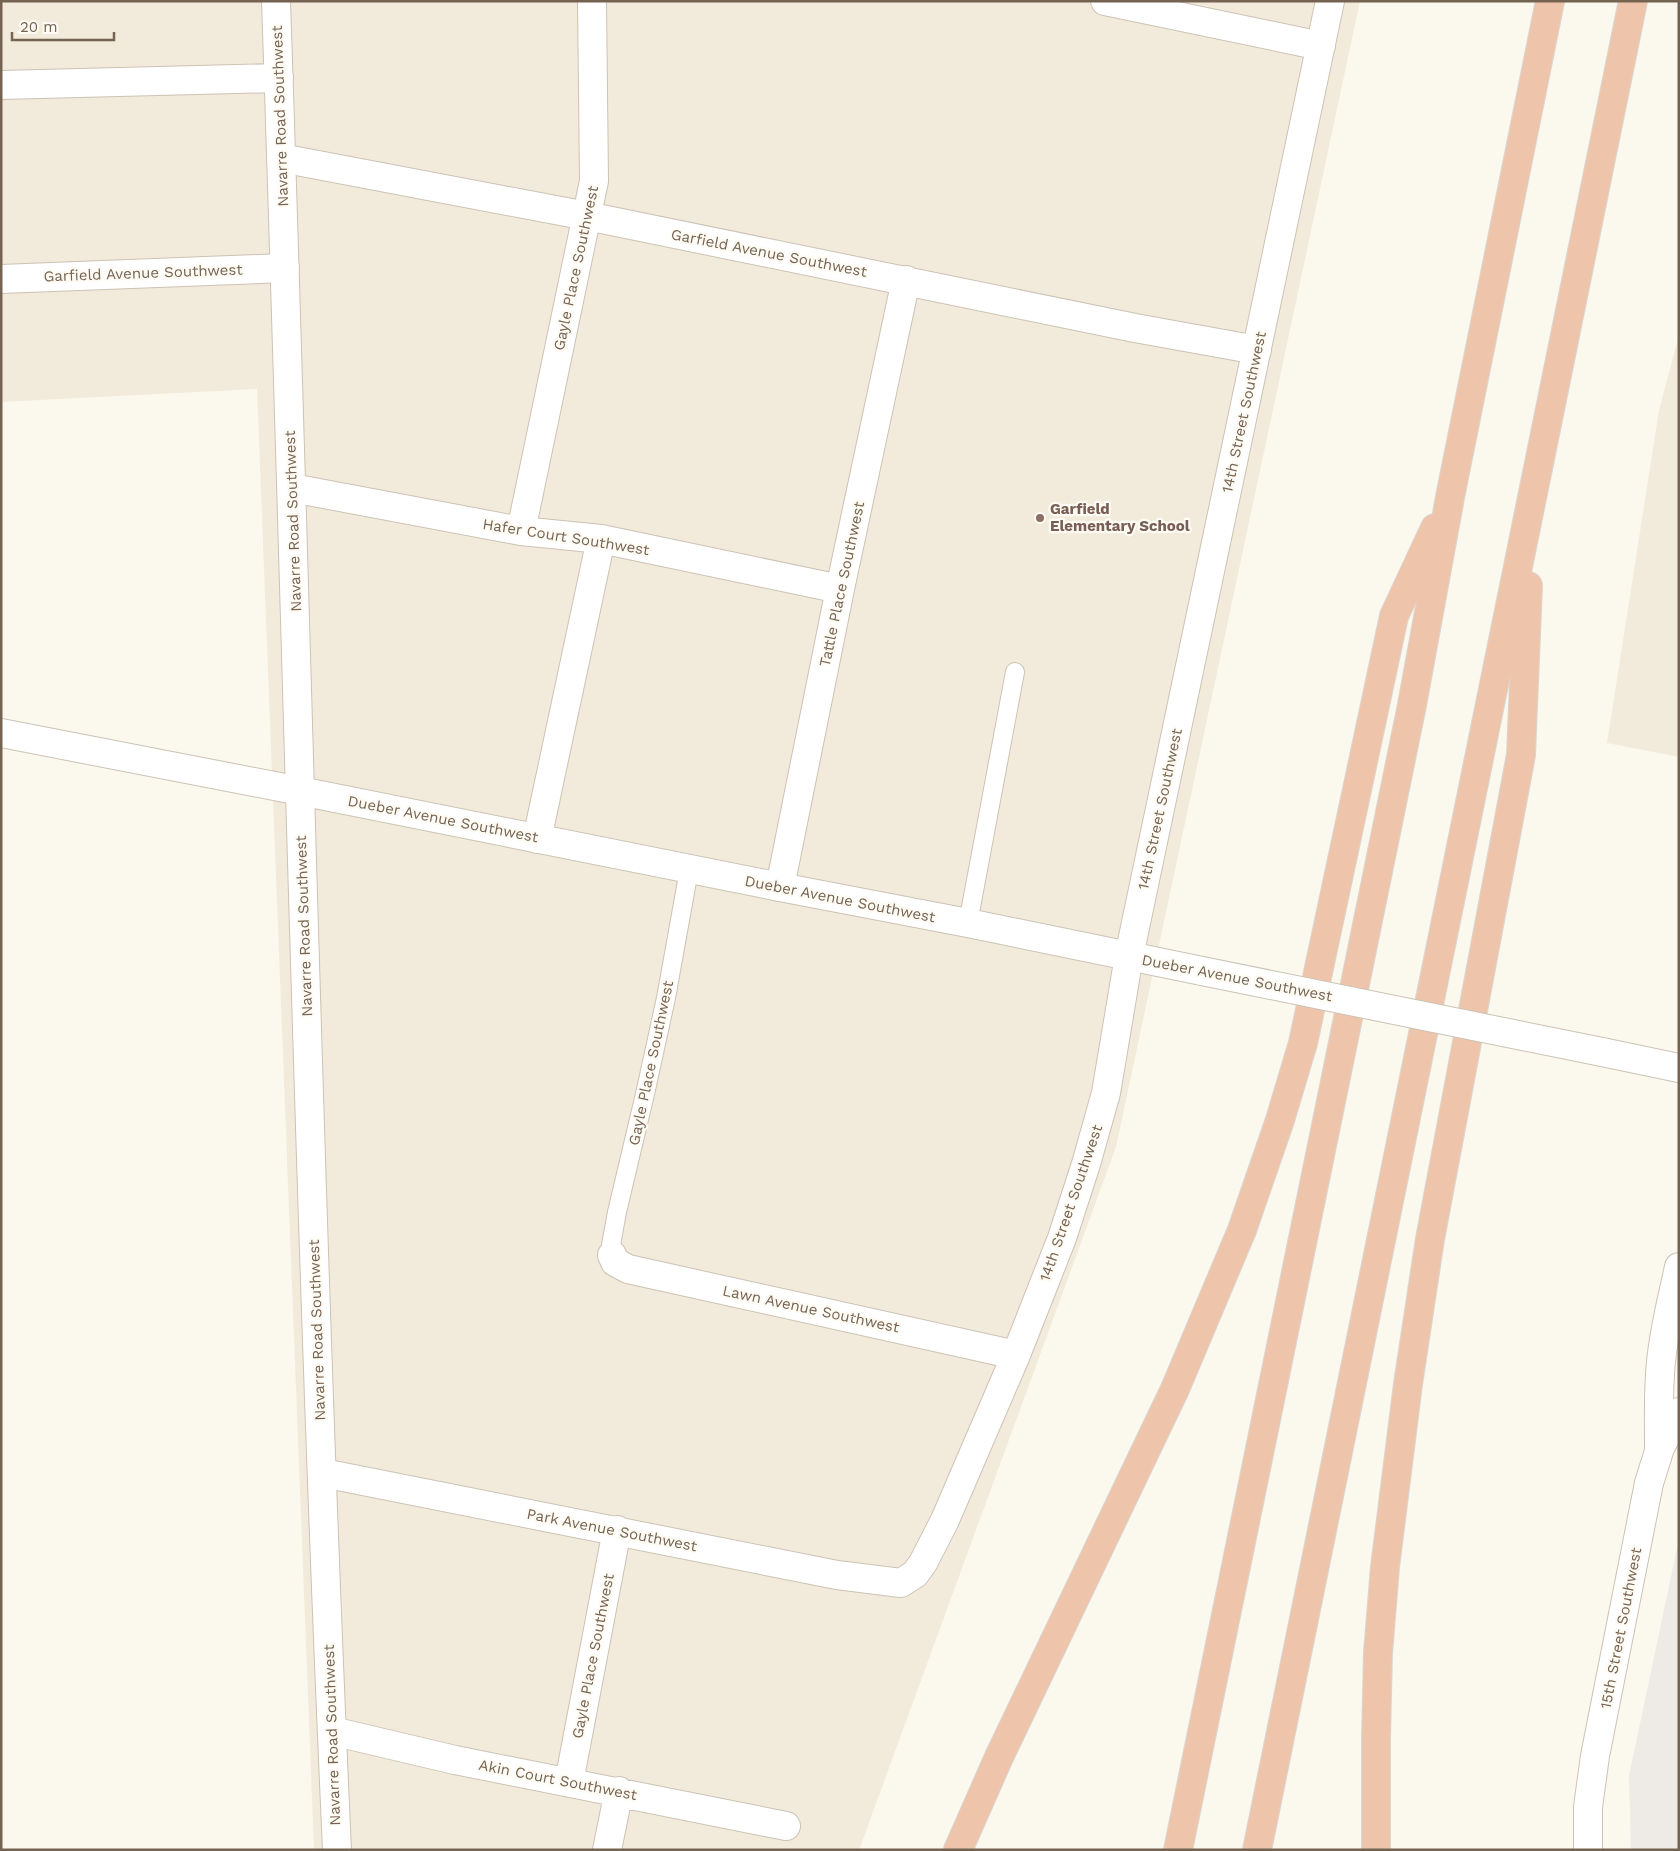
<svg xmlns="http://www.w3.org/2000/svg" width="1680" height="1851" viewBox="0 0 1680 1851" font-family="'Work Sans',sans-serif">
<style>
.residential{fill:#f2ebdc}
.industrial{fill:#eeeae5}
.lines{fill:none;stroke-linecap:round;stroke-linejoin:round}
.service-casing{stroke:#cdc2b4;stroke-width:20}
.minor-casing{stroke:#cdc2b4;stroke-width:30}
.tertiary-casing{stroke:#cdc2b4;stroke-width:30}
.motorway-casing{stroke:#dbd6d2;stroke-width:30}
.service{stroke:#fff;stroke-width:18}
.minor{stroke:#fff;stroke-width:28}
.tertiary{stroke:#fff;stroke-width:28}
.motorway{stroke:#eec5ab;stroke-width:28}
.tertiary-bridge-casing{stroke:#cdc2b4;stroke-width:30;stroke-linecap:butt}
.tertiary-bridge{stroke:#fff;stroke-width:28}
.education-dot{fill:#8d6e63;stroke:#fefbf4;stroke-width:2}
.labels{text-anchor:middle;dominant-baseline:central;stroke-width:4.5;stroke-linejoin:round;paint-order:stroke}
.street-label{font-size:15px;fill:#756352;stroke:#fefbf4}
.education-label{font-size:15px;font-weight:bold;fill:#785e54;stroke:#fefbf4;text-anchor:start}
</style>
<rect width="100%" height="100%" fill="#fbf8ed"/>
<!-- residential -->
<path class="residential" d="M1,1H1360L1116,1147L859,1850H314L257,389L1,402Z
M1679,335V757L1607,743L1659,410Z"/>
<!-- industrial -->
<path class="industrial" d="M1679,1539V1850H1631L1629,1776Z"/>
<g class="lines">
<defs>
<path id="service" d="M968,923L1015,672
M612,1255L611,1245L617,1212L645,1094L666,998L689,870"/>
<path id="minor" d="M1105,1L1321,46
M1,85L279,78
M281,158L587,216L1135,328L1257,350
M1,279L285,268
M292,488L521,531L601,539L840,589
M521,531L594,181L592,1
M537,839L601,539
M780,887L840,589L906,280
M612,1255L615,1262L628,1269L1016,1355
M323,1473L837,1575L901,1583L915,1574L923,1563L945,1520L1016,1355L1062,1238L1086,1164L1106,1093L1129,956L1330,1
M332,1731L455,1760L786,1826
M569,1782L617,1530
M607,1850L619,1791"/>
<path id="tertiary" d="M276,1C297,617 309,1234 337,1850
M1,733L300,791L780,887L968,923L1202,971
M1602,1052L1679,1068
M1659,1447C1659,1418 1658,1390 1661,1362C1664,1330 1672,1299 1679,1267
M1588,1850V1807L1595,1756L1649,1483L1660,1448L1679,1412"/>
<path id="motorway" d="M958,1850L999,1757L1175,1389L1242,1230L1280,1120L1303,1043L1394,616L1435,528
M1178,1850L1412,705L1451,492L1550,1
M1257,1850L1633,1
M1376,1850V1737L1378,1653L1385,1567L1408,1384L1430,1239L1521,755L1528,586"/>
</defs>
<!-- service casing -->
<use href="#service" class="service-casing"/>
<!-- minor casing -->
<use href="#minor" class="minor-casing"/>
<!-- tertiary casing -->
<use href="#tertiary" class="tertiary-casing"/>
<!-- motorway casing -->
<use href="#motorway" class="motorway-casing"/>
<!-- service -->
<use href="#service" class="service"/>
<!-- minor -->
<use href="#minor" class="minor"/>
<!-- tertiary -->
<use href="#tertiary" class="tertiary"/>
<!-- motorway -->
<use href="#motorway" class="motorway"/>
<defs>
<path id="tertiary-bridge" d="M1202,971L1602,1052"/>
</defs>
<!-- tertiary-bridge casing -->
<use href="#tertiary-bridge" class="tertiary-bridge-casing"/>
<!-- tertiary-bridge -->
<use href="#tertiary-bridge" class="tertiary-bridge"/>
</g>
<!-- markers -->
<circle class="education-dot" cx="1040" cy="518" r="5"/>
<g class="labels">
<!-- street labels -->
<g class="street-label">
<text transform="translate(280 116) rotate(-92)">Navarre Road Southwest</text>
<text transform="translate(769 253) rotate(11)">Garfield Avenue Southwest</text>
<text transform="translate(576 268) rotate(-78)">Gayle Place Southwest</text>
<text transform="translate(143 273) rotate(-2)">Garfield Avenue Southwest</text>
<text transform="translate(1244 412) rotate(-78)">14th Street Southwest</text>
<text transform="translate(293 521) rotate(-92)">Navarre Road Southwest</text>
<text transform="translate(566 537) rotate(9)">Hafer Court Southwest</text>
<text transform="translate(842 584) rotate(-78)">Tattle Place Southwest</text>
<text transform="translate(1160 809) rotate(-78)">14th Street Southwest</text>
<text transform="translate(443 819) rotate(11)">Dueber Avenue Southwest</text>
<text transform="translate(840 899) rotate(11)">Dueber Avenue Southwest</text>
<text transform="translate(304 926) rotate(-92)">Navarre Road Southwest</text>
<text transform="translate(1237 978) rotate(11)">Dueber Avenue Southwest</text>
<text transform="translate(651 1063) rotate(-78)">Gayle Place Southwest</text>
<text transform="translate(1071 1203) rotate(-71)">14th Street Southwest</text>
<text transform="translate(811 1309) rotate(12)">Lawn Avenue Southwest</text>
<text transform="translate(317 1330) rotate(-92)">Navarre Road Southwest</text>
<text transform="translate(612 1530) rotate(11)">Park Avenue Southwest</text>
<text transform="translate(1621 1628) rotate(-79)">15th Street Southwest</text>
<text transform="translate(593 1656) rotate(-79)">Gayle Place Southwest</text>
<text transform="translate(332 1735) rotate(-92)">Navarre Road Southwest</text>
<text transform="translate(558 1780) rotate(11)">Akin Court Southwest</text>
</g>
<!-- education labels -->
<g class="education-label">
<text x="1050" y="509">Garfield<tspan x="1050" dy="17">Elementary School</tspan></text>
</g>
</g>
<!-- border -->
<rect width="1680" height="1851" fill="none" stroke="#756352" stroke-width="5"/>
<!-- scale -->
<path d="M12 32v8h102v-8" fill="none" stroke="#756352" stroke-width="2.5"/>
<text x="20" y="32" font-size="15" fill="#756352" stroke="#fefbf4" stroke-width="4" paint-order="stroke">20 m</text>
</svg>
